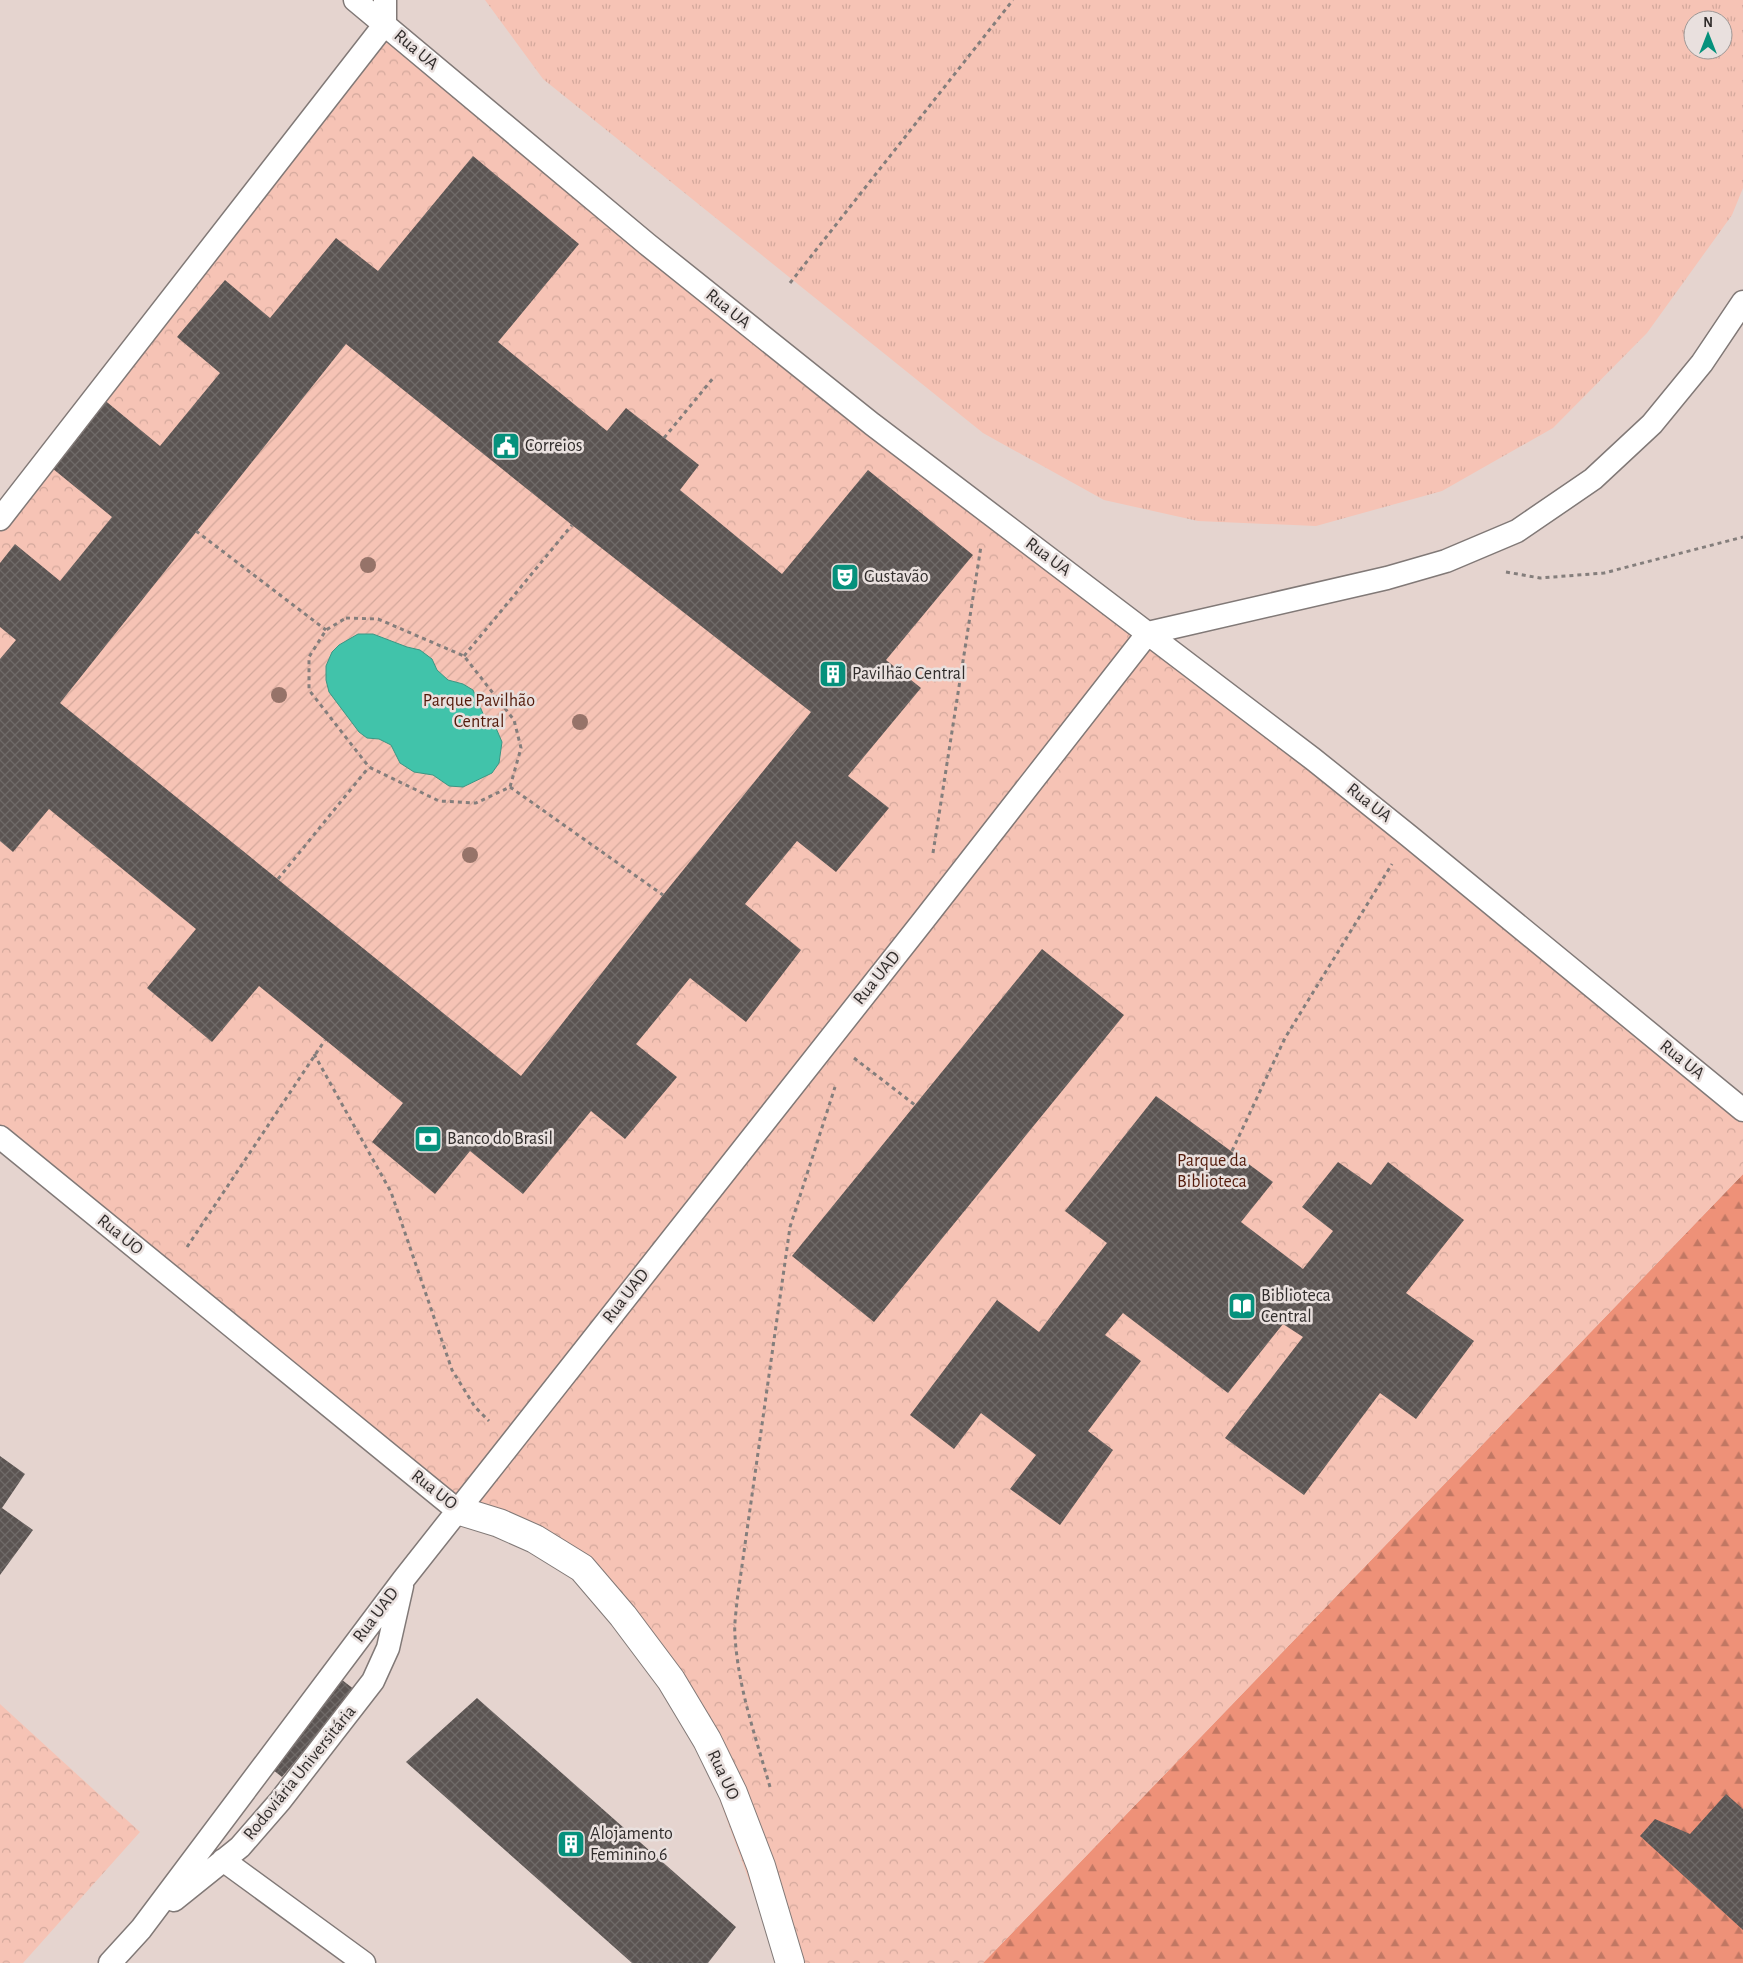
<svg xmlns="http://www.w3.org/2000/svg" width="1743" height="1963" viewBox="0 0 1743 1963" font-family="'Alegreya Sans',sans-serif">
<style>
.built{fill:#e5d4cf;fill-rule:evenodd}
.grass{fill:url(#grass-tufts);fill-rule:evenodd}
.forest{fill:url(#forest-firs)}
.park{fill:url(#park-crowns)}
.garden{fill:url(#garden-furrows)}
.water{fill:#41c3aa;stroke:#3c9684}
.building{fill:url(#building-cross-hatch);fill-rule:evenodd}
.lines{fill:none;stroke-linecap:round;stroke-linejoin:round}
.lane-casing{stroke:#817977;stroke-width:25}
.street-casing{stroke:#817977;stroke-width:30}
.path{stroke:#847e7c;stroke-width:3;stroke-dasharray:4 4;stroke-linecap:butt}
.lane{stroke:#fff;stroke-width:22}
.street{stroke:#fff;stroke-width:28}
.tree{fill:#967369}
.labels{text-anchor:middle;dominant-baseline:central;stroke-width:5;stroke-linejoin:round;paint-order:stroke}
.street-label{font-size:18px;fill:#302c2b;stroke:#e9e0de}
.poi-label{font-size:18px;fill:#302c2b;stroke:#e9e0de;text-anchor:start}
.park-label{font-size:18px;fill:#531a0a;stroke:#e9e0de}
</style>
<defs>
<pattern id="grass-tufts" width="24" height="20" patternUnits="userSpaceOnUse" patternTransform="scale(1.25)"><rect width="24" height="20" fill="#f6c3b5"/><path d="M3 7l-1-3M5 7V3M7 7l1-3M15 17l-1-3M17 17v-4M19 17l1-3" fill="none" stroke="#d3a89c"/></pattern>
<pattern id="forest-firs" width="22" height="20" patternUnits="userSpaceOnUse" patternTransform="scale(1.25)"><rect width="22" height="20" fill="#ee9178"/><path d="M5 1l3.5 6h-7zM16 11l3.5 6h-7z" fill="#c17763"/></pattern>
<pattern id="park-crowns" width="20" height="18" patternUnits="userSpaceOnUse" patternTransform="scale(1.25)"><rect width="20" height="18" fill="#f6c3b5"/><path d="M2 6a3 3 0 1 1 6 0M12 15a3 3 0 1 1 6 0" fill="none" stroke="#d3a89c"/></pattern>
<pattern id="garden-furrows" width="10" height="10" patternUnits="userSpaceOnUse" patternTransform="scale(1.25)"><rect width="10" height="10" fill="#f6c3b5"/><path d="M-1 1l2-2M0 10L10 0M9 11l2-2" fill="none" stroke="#d3a89c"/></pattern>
<pattern id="building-cross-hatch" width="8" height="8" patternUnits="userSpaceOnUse" patternTransform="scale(1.25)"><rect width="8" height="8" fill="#5b5452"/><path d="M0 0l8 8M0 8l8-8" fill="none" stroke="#6f6a68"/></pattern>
</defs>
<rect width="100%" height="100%" fill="#e9e0de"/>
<!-- built -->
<path class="built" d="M0,0H1743V1963H0ZM1693,20H1723V50H1693Z"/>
<!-- grass -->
<path class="grass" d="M485,0H1743V188L1732,215L1647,333L1553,428L1442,491L1316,526L1198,521L1104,500L983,433L543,79ZM1693,20H1723V50H1693Z"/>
<!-- forest -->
<path class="forest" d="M1743,1174V1963H983Z"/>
<!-- park -->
<path class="park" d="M385,24L1743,1110V1174L983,1963H779L683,1699L582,1568L457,1510L0,1137V519Z
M0,1704L140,1832L23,1963H0Z"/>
<!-- garden -->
<path class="garden" d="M346,344L572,525L811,712L663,895L521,1076L60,703Z"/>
<!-- water -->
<path class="water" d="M358,634H373L407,647L420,650L432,659L437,670L448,680L463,684L473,690L484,716L496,728L502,742L499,763L492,773L463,787L449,786L433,775L414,772L400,763L391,745L379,739L367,738L359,732L329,692L326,680V666L332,652L339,645Z"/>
<!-- building -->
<path class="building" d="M473,156L579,244L498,342L607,431L626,408L699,465L680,490L782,574L868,470L973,555L886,660L921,688L848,776L889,808L836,872L797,841L745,904L801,950L746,1022L690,978L636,1044L677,1077L625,1139L591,1111L523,1194L470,1151L435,1194L372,1142L403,1103L259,986L212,1042L147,988L196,929L49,809L13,852L0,841V659L16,640L0,627V563L15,544L60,581L112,517L47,464L102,398L160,446L220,373L177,337L225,280L270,318L336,238L378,271ZM346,344L572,525L811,712L663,895L521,1076L60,703Z
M1042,949L1124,1015L874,1322L792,1256Z
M1156,1096L1273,1182L1241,1222L1303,1269L1333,1231L1302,1207L1338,1162L1371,1185L1388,1162L1464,1220L1406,1293L1474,1341L1416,1419L1380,1393L1304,1495L1225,1438L1303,1337L1283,1324L1228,1393L1123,1313L1105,1335L1141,1361L1088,1431L1113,1450L1060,1525L1010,1489L1036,1455L981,1413L954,1449L910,1415L997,1300L1039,1332L1107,1243L1065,1211Z
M0,1456L25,1474L2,1508L33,1530L0,1575Z
M337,1676L355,1690L282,1777L268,1766Z
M477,1698L736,1927L708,1963H632L406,1762Z
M1726,1794L1743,1809V1930L1640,1836L1655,1819L1690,1834Z"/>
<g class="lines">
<defs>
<path id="lane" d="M355,0L647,244L872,424L1313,759L1409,836L1743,1110
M0,519L385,24V0
M1148,633L1387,578L1446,561L1517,531L1593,479L1652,424L1702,363L1743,302
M0,1137L457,1510
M223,1860L364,1963
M174,1900L240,1847L280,1801L373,1681L388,1648L402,1586
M110,1963L141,1929L403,1580L923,921L1148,633"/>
<path id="street" d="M457,1510L499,1523L535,1539L582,1568L623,1616L671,1680L707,1740L733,1793L761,1866L790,1963"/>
</defs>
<!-- lane casing -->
<use href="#lane" class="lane-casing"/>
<!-- street casing -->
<use href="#street" class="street-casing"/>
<!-- path -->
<path class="path" d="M790,283L1013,0
M664,438L714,377
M196,531L326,630
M1506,572L1540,578L1604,573L1743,537
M346,618L378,619L464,656L514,720L521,748L510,787L476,803L439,801L369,767L309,690V657L326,630Z
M464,656L572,525
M510,787L663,895
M933,853L981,546
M278,879L369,767
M314,1054L391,1192L452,1370L475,1407L489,1421
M854,1058L915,1105
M1232,1151L1285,1038L1392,864
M187,1247L325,1040
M770,1787C756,1738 738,1688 735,1636C734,1625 736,1613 737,1601L790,1227L835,1087"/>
<!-- lane -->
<use href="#lane" class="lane"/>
<!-- street -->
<use href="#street" class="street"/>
</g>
<!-- trees -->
<g class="tree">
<circle cx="368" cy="565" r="8"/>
<circle cx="279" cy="695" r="8"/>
<circle cx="580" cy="722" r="8"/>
<circle cx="470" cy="855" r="8"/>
</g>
<!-- icons -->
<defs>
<symbol id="civic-square" viewBox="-11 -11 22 22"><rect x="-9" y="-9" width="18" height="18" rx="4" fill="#05917c" stroke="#e9e0de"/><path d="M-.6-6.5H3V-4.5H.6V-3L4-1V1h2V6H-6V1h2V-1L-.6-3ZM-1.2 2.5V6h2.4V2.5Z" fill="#fff"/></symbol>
<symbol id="theatre-square" viewBox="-11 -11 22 22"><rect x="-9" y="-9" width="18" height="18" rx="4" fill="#05917c" stroke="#e9e0de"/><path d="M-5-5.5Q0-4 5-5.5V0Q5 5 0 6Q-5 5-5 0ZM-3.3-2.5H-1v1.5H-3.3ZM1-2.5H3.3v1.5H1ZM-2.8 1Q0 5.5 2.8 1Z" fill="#fff"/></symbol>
<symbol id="building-square" viewBox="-11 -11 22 22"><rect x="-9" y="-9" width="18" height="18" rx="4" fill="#05917c" stroke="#e9e0de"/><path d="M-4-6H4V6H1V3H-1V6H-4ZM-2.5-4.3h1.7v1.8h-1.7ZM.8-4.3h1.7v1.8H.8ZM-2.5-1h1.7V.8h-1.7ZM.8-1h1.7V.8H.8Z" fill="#fff"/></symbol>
<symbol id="bank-square" viewBox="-11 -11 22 22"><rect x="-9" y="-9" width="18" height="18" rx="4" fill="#05917c" stroke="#e9e0de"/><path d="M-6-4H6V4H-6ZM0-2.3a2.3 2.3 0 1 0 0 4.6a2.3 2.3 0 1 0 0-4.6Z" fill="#fff"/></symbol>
<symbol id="library-square" viewBox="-11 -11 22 22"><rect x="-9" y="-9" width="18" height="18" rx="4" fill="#05917c" stroke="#e9e0de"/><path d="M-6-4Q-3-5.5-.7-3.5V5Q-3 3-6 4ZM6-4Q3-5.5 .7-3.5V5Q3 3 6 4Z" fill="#fff"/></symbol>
</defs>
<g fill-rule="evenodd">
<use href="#civic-square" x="490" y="430" width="32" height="32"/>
<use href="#theatre-square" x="829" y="561" width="32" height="32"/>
<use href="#building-square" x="817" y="658" width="32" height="32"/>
<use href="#bank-square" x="412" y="1123" width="32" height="32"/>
<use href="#library-square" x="1226" y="1290" width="32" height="32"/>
<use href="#building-square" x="555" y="1828" width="32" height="32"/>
</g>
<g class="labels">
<!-- street labels -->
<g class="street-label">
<text transform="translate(416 50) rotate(40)">Rua UA</text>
<text transform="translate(728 309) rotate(39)">Rua UA</text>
<text transform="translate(1048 557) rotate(37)">Rua UA</text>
<text transform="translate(1369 803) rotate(38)">Rua UA</text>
<text transform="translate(877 978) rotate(-51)">Rua UAD</text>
<text transform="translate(1682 1060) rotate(39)">Rua UA</text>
<text transform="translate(120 1235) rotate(39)">Rua UO</text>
<text transform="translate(626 1296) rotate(-52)">Rua UAD</text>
<text transform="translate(434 1490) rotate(38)">Rua UO</text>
<text transform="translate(376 1615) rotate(-53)">Rua UAD</text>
<text transform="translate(300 1773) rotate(-51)">Rodoviária Universitária</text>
<text transform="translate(723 1775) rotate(65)">Rua UO</text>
</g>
<!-- poi labels -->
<g class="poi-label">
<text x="525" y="446">Correios</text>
<text x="864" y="577">Gustavão</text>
<text x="852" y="674">Pavilhão Central</text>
<text x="447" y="1139">Banco do Brasil</text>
<text x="1261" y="1296">Biblioteca<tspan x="1261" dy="21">Central</tspan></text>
<text x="590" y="1834">Alojamento<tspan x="590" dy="21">Feminino 6</tspan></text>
</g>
<!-- park labels -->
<g class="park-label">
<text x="479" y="701">Parque Pavilhão<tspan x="479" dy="21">Central</tspan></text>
<text x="1212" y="1161">Parque da<tspan x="1212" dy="21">Biblioteca</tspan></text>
</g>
</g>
<!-- north arrow -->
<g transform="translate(1708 35)"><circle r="24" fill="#e9e0de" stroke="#9f9896"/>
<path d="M0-4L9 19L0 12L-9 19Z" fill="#05917c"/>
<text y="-8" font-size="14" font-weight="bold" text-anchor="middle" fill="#302c2b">N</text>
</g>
</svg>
